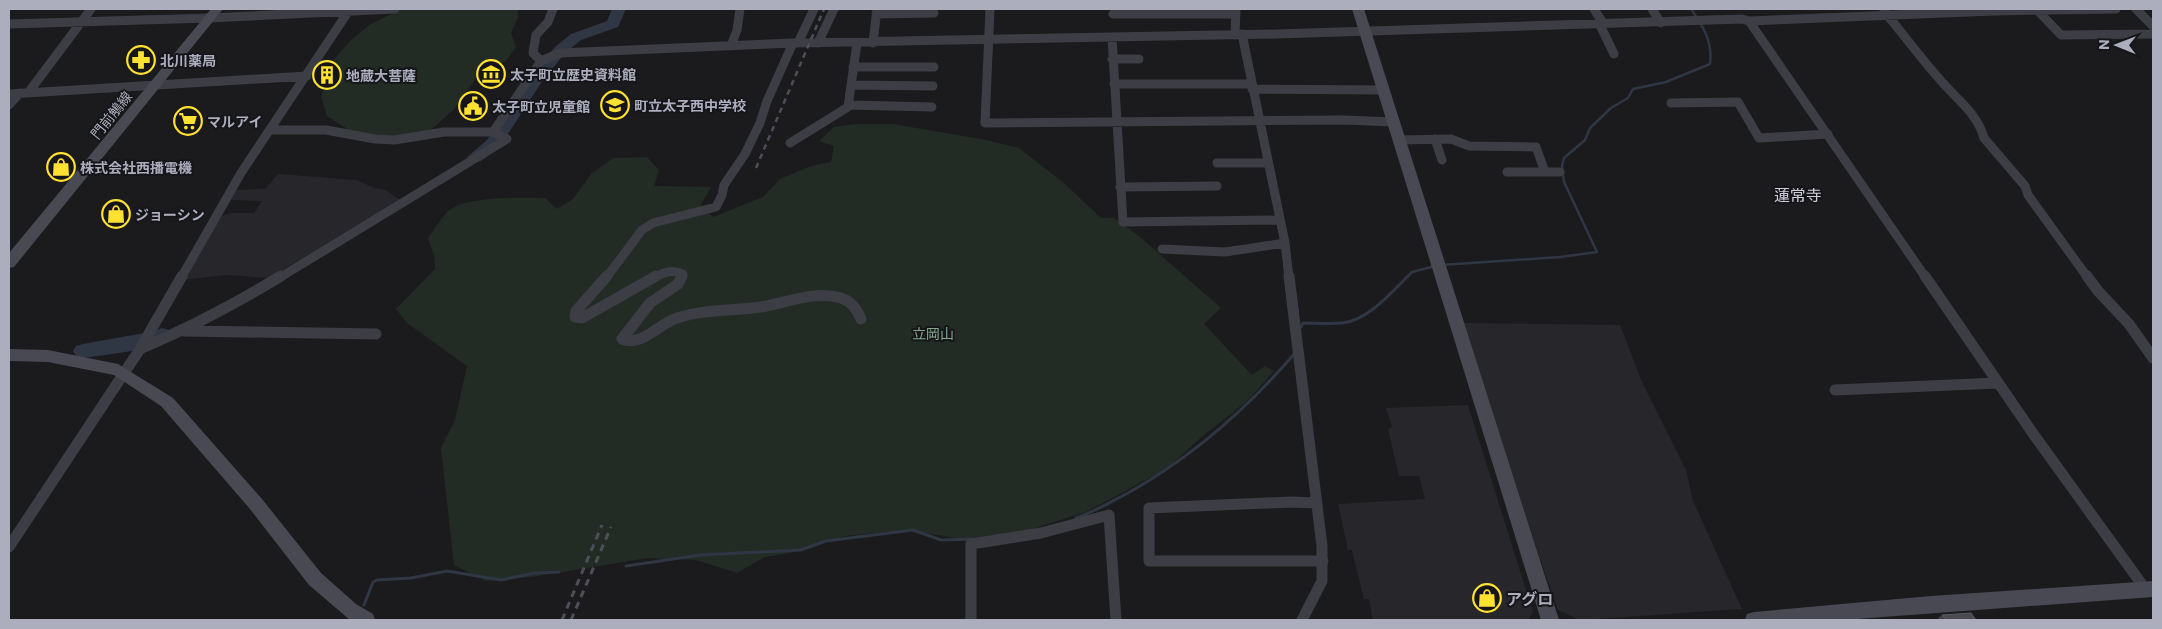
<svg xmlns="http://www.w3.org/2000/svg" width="2162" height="629" viewBox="0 0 2162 629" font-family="Commissioner,'Noto Sans JP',sans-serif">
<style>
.built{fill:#27262b}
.green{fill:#222c25}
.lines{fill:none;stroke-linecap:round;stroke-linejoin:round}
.stream-far1{stroke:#2f3644;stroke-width:2.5}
.stream{stroke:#2f3644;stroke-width:3}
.river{fill:#2f3644;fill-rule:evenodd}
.street-far1{stroke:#3d3d45;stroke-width:9}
.street{stroke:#3d3d45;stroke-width:11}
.secondary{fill:#494953;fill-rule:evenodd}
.rail-far1{stroke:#4e4e58;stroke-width:2.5;stroke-dasharray:5.5 4.5;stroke-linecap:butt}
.rail{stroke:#4e4e58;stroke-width:3;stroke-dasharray:7 5.5;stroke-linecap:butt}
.wall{fill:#3e3e43}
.building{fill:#4a4a50;stroke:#595a62}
.labels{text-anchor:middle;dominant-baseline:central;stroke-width:4;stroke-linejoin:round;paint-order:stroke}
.poi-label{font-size:14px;font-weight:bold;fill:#acaebe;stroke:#161519;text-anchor:start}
.street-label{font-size:14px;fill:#acaebe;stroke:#161519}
.park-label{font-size:14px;fill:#81ab8c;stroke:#161519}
.quarter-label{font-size:16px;fill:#ceced9;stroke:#161519}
.near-poi-label{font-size:16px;font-weight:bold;fill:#acaebe;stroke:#161519;text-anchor:start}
</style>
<rect width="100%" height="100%" fill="#1b1b1d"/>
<!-- built -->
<path class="built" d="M278,174L356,180L375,188L386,190L400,200L269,278L225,275L182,280L219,217L231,213H254L262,201L229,200L235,190L265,189Z
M1463,323L1620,325L1642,382L1686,470L1693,501L1742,609L1580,620L1558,610L1536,547Z
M1468,405L1533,612L1528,620H1373L1369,599H1364L1352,550H1348L1338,504L1425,499L1419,476H1399L1388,429L1392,427L1386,408Z"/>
<!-- green -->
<path class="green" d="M402,9H518V17L511,33L516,47L506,61L480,73L453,110L431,130L398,137L379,135L352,132L327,116L321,96L330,77L335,58L353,38L371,24Z
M856,124H893L986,140L1019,148L1065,184L1101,218H1114L1140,237L1221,308L1204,324L1252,375L1265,366L1274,371L1246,402L1204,435L1166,469L1086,512L1025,531L962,539L907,530L845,536L790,553L765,557L737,573L696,560L647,558L532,577L486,581L454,565L441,448L455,420L467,366L407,323L396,309L435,269L434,255L428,238C434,229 440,220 447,212C464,195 521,198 545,198L557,209L573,199L591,174L613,158L647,157L659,170L654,186L711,187L701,205L713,217L763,197L780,179L811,166L831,162L834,146L819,141L834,127Z"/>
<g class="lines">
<!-- stream-far1 -->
<path class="stream-far1" d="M1441,265L1560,257L1597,252L1564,182L1562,166L1564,158L1585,140L1590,128L1611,108L1628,98L1633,89L1666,82L1710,64C1713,42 1703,26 1691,9
M1406,278L1412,272L1435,266"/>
<!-- stream -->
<path class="stream" d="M1301,327L1303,323C1316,323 1329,324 1342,323C1367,321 1391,293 1408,276
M1076,518C1094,512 1111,502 1128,493C1192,457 1247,409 1295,353
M626,566L700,555L801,550L826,541L913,530L941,540L973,539
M364,605L373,582L377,580L411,578L447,571L501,580L535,573L559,572"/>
<!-- river -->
<path class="river" d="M612,9H626L618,27L581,40L565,53L543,80L499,148L481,161L475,162L469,161L467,157L487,140L532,74L555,47L571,34L607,21Z
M162,328L169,330L172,335C163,350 102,355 83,358L76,356L73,351L76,346L83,344L150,332Z"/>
<!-- street-far1 -->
<path class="street-far1" d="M990,9L985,123L1344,120L1394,122
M1594,9L1604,25
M1652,9L1661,23
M2136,9L2153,26
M1884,11C1904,35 1922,60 1943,83C1958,100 1978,115 1984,138L2025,186L2028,195L2088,278
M2038,11L2061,35L2153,34
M876,14L934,13
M1113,14H1236
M1749,21L1926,278
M9,24L209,18L395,9
M1600,25L1614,54
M1242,34L1285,243L1289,278
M1235,35L1236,9
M1112,37L1123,222L1280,220
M798,43L814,9
M818,43L834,9
M873,43L877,9
M731,46L737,30L740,9
M1112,59H1139
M541,61L533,53L536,35L548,22L553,9
M853,67H934
M1114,84H1251
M851,85L933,86
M1252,89L1382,90
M28,93L91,9
M9,94L307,76
M1671,103L1738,102L1759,138L1828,134
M9,105L20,93
M848,105L932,107
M271,130H326L375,139L394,140L444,132H493L507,139L279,278
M493,132L541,61L560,53L793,43L1277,34L1742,19L1749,21L1993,11L2116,9
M1435,139L1442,160
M1398,140L1451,139L1469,146L1536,147L1545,172
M790,143L848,107L857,43
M1217,163H1268
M1507,172H1560
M1120,187L1217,186
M1162,249L1225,252L1285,243
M181,278L241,173L350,9
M606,278L642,230L653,223L716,207L722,195L724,185L745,154L760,123L767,101L793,43
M654,278C664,272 672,269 683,274L681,278"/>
<!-- street -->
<path class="street" d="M607,276L576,311L575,317L582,318L656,276
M682,276L678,284L650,303L622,339C643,347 658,324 677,318C705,309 733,311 761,307C786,303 815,290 841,298C851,301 857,309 861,319
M1289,276L1322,546V581L1302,620
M1925,276L2034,435L2146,590
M2087,276L2098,291L2129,324L2153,358
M184,331L376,334
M140,349C189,328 235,304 281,276
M1835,390L1998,383
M1316,503L1291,502L1149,508V561H1323
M9,547L140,349L182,276
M971,620V544L1041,533L1109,515L1116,620"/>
<!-- secondary -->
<path class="secondary" d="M211,9H223L14,267L9,268V253Z
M1352,9H1364L1559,620H1541Z
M9,349L48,350L118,364L173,398L262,499L321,573L356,604L373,614L375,620H350L309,585L250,509L161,406L114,375L48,362L9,361Z
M2153,581V597L1843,620H1745L1747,614L1754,612L1931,596Z"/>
<!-- rail-far1 -->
<path class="rail-far1" d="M756,168L824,9"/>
<!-- rail -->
<path class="rail" d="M562,620L602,525
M571,620L611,527"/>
</g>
<!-- wall -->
<path class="wall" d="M1942,615L1976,620H1940L1938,618Z"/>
<!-- building -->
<path class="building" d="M1971,613L1976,620H1946L1942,615Z"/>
<!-- icons -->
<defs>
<symbol id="pharmacy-ring" viewBox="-11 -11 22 22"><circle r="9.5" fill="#161519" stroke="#ffe231" stroke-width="1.5"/><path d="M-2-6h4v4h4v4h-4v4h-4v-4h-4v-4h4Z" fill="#ffe231"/></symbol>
<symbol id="museum-ring" viewBox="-11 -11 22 22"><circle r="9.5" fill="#161519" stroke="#ffe231" stroke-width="1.5"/><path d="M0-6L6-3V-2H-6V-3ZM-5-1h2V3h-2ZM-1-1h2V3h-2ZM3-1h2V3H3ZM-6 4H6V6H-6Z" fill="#ffe231"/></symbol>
<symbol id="building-ring" viewBox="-11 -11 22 22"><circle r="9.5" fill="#161519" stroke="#ffe231" stroke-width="1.5"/><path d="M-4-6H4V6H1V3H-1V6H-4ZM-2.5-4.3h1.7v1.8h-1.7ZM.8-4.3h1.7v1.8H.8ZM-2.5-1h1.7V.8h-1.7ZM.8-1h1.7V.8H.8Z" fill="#ffe231"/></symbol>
<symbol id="school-ring" viewBox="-11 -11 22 22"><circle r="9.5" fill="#161519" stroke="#ffe231" stroke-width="1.5"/><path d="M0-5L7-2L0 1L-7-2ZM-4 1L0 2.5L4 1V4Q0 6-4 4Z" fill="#ffe231"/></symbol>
<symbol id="civic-ring" viewBox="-11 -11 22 22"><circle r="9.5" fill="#161519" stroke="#ffe231" stroke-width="1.5"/><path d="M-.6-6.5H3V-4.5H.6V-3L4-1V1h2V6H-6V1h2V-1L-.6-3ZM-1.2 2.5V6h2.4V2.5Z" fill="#ffe231"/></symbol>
<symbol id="supermarket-ring" viewBox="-11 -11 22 22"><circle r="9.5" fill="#161519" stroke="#ffe231" stroke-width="1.5"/><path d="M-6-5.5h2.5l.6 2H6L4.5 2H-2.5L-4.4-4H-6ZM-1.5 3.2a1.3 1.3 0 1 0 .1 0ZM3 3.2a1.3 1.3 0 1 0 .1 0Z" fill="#ffe231"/></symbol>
<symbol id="shop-ring" viewBox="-11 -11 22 22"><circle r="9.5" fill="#161519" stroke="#ffe231" stroke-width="1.5"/><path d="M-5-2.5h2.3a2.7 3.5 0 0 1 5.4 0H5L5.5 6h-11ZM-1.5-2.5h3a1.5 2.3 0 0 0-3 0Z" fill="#ffe231"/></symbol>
</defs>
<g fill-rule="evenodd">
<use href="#pharmacy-ring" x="125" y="44" width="32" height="32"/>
<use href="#museum-ring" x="475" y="58" width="32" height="32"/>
<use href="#building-ring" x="311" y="59" width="32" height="32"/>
<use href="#school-ring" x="599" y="89" width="32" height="32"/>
<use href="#civic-ring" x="457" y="90" width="32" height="32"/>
<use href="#supermarket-ring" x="172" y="105" width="32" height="32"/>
<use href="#shop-ring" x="45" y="151" width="32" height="32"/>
<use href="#shop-ring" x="100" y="198" width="32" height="32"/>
<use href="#shop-ring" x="1471" y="582" width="32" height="32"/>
</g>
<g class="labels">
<!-- poi labels -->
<g class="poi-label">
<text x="160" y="60">北川薬局</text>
<text x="510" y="74">太子町立歴史資料館</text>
<text x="346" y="75">地蔵大菩薩</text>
<text x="634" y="105">町立太子西中学校</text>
<text x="492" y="106">太子町立児童館</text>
<text x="207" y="121">マルアイ</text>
<text x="80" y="167">株式会社西播電機</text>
<text x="135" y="214">ジョーシン</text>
</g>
<!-- street labels -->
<g class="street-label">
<text transform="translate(111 115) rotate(-51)">門前鵤線</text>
</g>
<!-- park labels -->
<g class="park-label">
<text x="933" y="333">立岡山</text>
</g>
<!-- quarter labels -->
<g class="quarter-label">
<text x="1798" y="194">蓮常寺</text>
</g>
<!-- near-poi labels -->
<g class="near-poi-label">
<text x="1506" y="598">アグロ</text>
</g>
</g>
<!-- border -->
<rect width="2162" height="629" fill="none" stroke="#acaebe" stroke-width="20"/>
<!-- north arrow -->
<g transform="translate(2117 45) rotate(271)" stroke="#161519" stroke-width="4" paint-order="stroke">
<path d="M0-4L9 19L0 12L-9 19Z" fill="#acaebe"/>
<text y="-8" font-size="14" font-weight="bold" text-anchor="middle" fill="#acaebe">N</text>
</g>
</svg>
